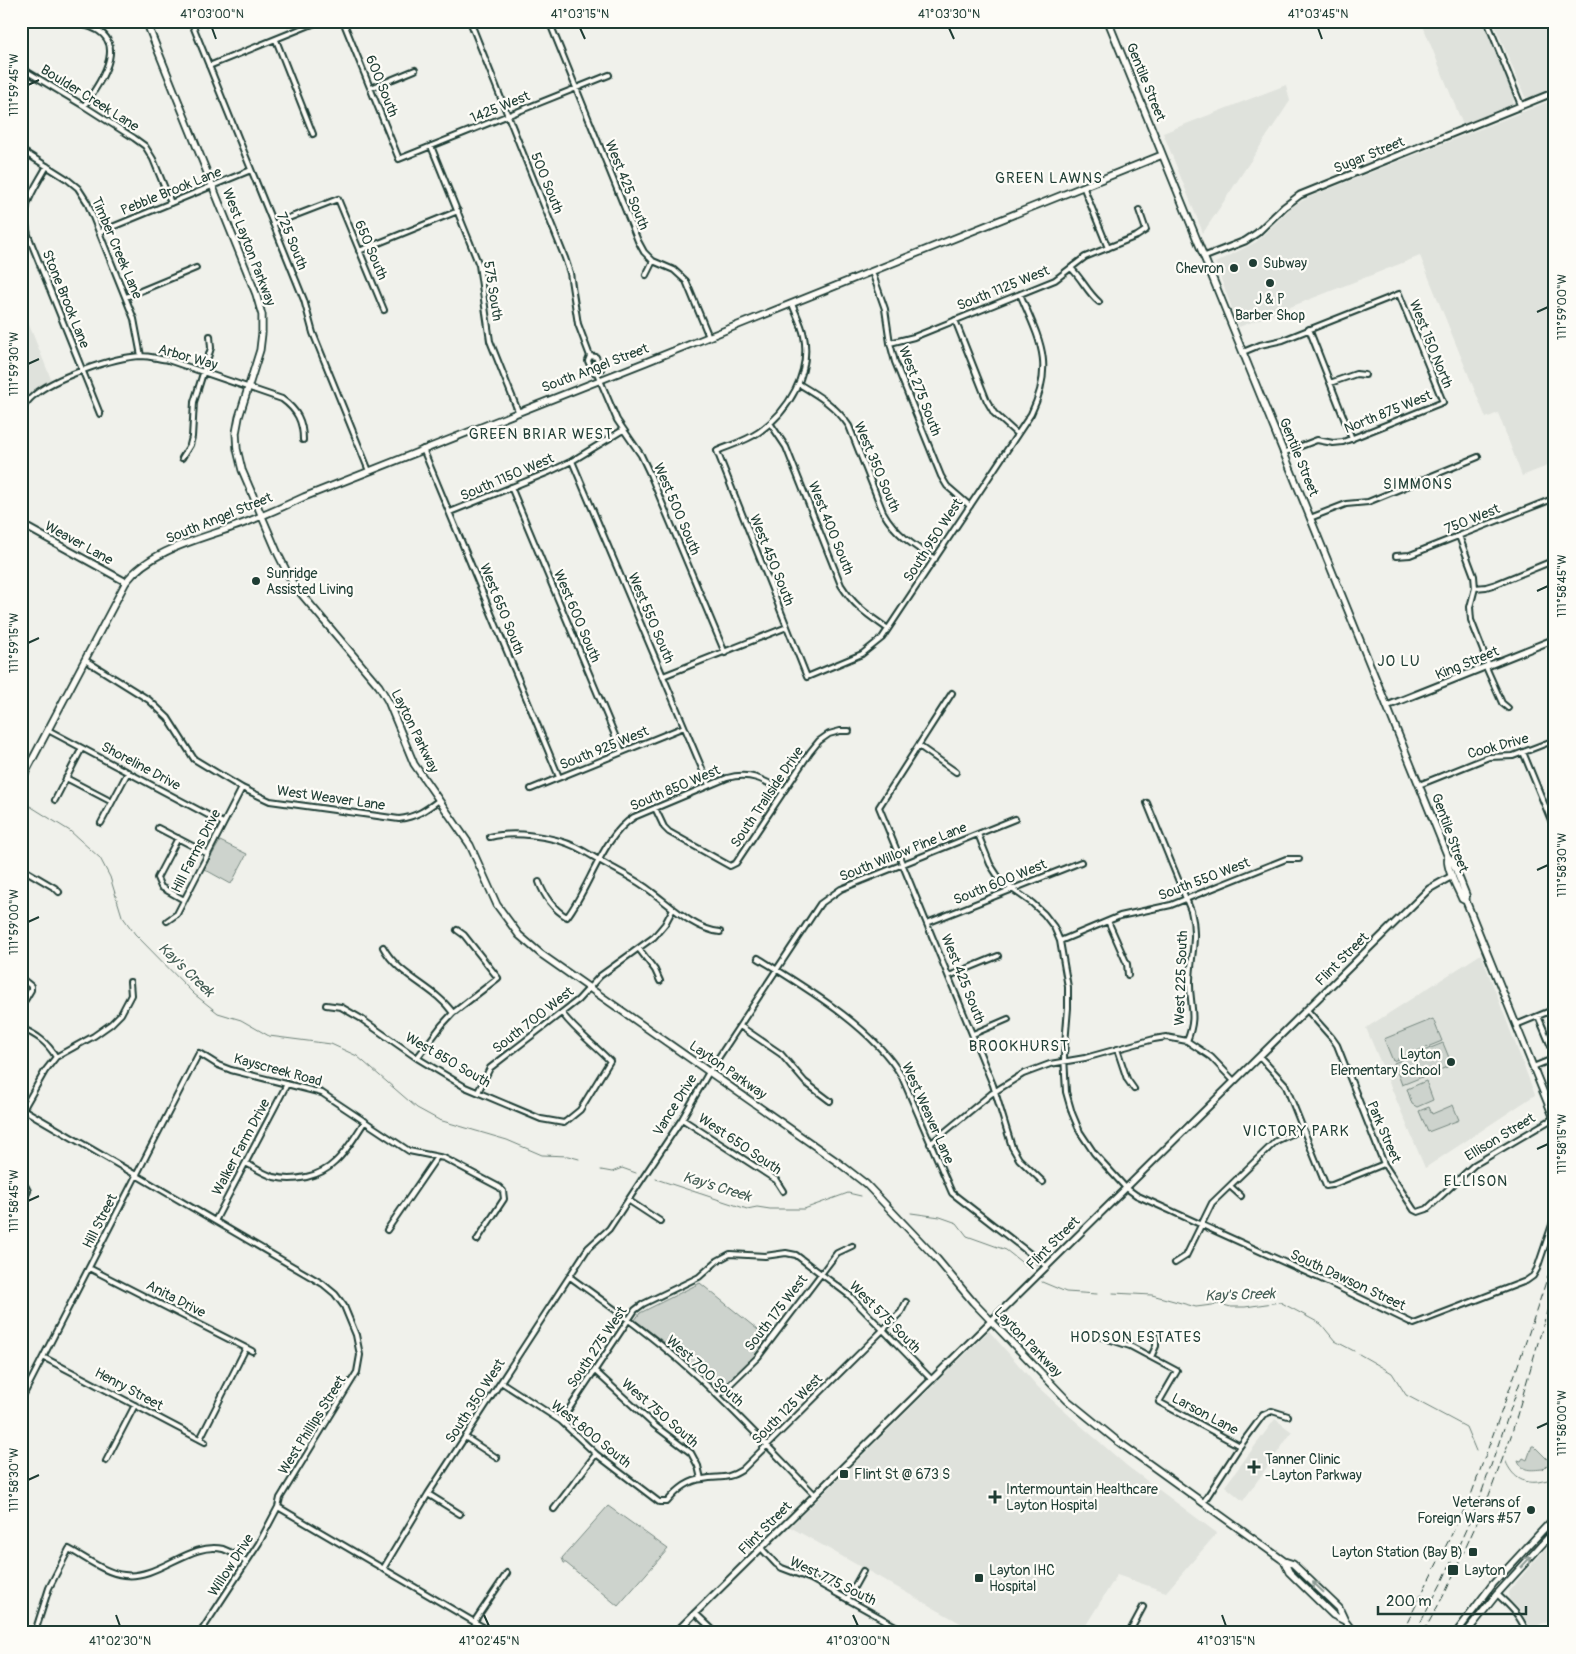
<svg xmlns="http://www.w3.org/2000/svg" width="1576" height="1654" viewBox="0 0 1576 1654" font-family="Pangolin,sans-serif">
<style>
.built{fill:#dfe2dc}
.green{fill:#cdd3cd;stroke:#768880}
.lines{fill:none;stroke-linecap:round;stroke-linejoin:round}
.stream{stroke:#6c8077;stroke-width:1}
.minor-casing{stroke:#1f3d34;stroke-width:8}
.tertiary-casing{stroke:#1f3d34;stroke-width:9}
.secondary-casing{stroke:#1f3d34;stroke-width:9}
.minor{stroke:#fdfcf7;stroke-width:4}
.tertiary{stroke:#fdfcf7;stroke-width:5}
.secondary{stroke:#fdfcf7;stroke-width:5.5}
.rail{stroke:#1f3d34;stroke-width:1;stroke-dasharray:8 4;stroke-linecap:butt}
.oneway{stroke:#8e9c96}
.ticks{fill:none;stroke:#1f3d34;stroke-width:2}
.poi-dot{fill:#1f3d34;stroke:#fdfcf7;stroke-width:2}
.labels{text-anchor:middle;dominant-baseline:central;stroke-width:4.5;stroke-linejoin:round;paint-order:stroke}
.street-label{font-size:14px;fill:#1f3d34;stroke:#fdfcf7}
.poi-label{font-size:14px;fill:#1f3d34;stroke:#fdfcf7;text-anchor:start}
.neighbourhood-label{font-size:15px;letter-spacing:1px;fill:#1f3d34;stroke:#fdfcf7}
.water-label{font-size:15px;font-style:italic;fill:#455e56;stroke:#fdfcf7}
.neatline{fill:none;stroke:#1f3d34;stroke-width:2}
.ticks-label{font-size:12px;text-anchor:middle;fill:#1f3d34}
</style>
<rect width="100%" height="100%" fill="#f0f1eb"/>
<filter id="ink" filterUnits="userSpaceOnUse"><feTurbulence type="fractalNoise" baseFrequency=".02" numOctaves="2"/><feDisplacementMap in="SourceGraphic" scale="10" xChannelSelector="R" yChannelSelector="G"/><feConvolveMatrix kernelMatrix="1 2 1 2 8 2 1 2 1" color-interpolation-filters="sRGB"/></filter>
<g filter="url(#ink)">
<!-- built -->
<path class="built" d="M1421,21H1481L1486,28L1514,97L1513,104L1463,125Z
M1493,21H1555V88L1531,97H1525Z
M1286,85L1290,101L1203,233L1163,133Z
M1555,99V463L1522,476L1498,413L1486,418L1420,256L1239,327L1215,263L1256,242L1293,206L1307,198Z
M21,305L51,379L25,399L21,404Z
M1481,954L1535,1095L1425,1168L1366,1028Z
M989,1331L1038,1387L1071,1417L1127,1466L1217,1533L1166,1592L1117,1575L1081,1633H978L790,1527Z
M1275,1419L1292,1432L1243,1501L1225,1486Z
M1555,1538V1618L1530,1629L1521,1611L1509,1599L1508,1592Z"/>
<!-- green -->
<path class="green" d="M220,841L247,854L231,884L204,869Z
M1433,1019L1442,1041L1393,1061L1384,1039Z
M1443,1043L1452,1065L1402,1085L1394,1063Z
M1426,1081L1433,1100L1417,1107L1412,1104L1407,1089Z
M1453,1105L1459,1120L1428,1132L1419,1111L1429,1107L1432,1114Z
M700,1283L768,1338L754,1356L719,1391L690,1362L635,1320L640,1313Z
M1532,1446H1534L1550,1462L1543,1469C1531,1470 1522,1472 1518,1460L1521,1461L1523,1458L1527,1460Z
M608,1506L668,1549L618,1606L566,1563H564L562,1558Z"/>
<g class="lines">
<!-- stream -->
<path class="stream" d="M25,803L70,831L100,858L110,877L122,916L135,934L194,994L218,1013L241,1020L269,1036L331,1044L357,1056L417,1108L439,1120L507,1140L542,1155L568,1156L579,1159
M601,1170L612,1172L622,1168L636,1173
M656,1179L747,1209L757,1207L770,1209H804L848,1193L861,1196
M911,1213L940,1217L957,1223L967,1236L1006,1250L1030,1269
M1042,1282L1066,1292L1097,1294
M1113,1293L1152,1295L1196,1307L1220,1304L1231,1307H1245L1280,1302L1321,1324L1335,1341L1354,1351
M1359,1354L1392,1373L1406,1395L1466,1427L1476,1451
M1506,1462C1512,1476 1522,1484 1538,1482C1544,1481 1549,1479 1555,1480"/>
<defs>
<path id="minor" d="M191,21L304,300L313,333L369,471
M343,21L399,159L609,75
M470,21L565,258L570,273L578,324L590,356L588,361L593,372L597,373L617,420L641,455L650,474L725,653
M549,21L638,241L644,252L653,261L674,270L686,281L709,337
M1487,21L1521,105
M276,40L313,134
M209,66L320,21
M21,68L84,106L134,138L145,146L153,159L171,203
M371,88L415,70
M84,106C101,81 133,37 84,25
M431,146L479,265L490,341L518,411
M21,150L67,179L78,188L87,202L134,319L141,356
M47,166C33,192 20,204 28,235L100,414
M1083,186L1108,248
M273,224L338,199L384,310
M100,232L251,170
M359,251L458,211
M1071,268C1082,279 1088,293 1099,302
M872,272L885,309L890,343L895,362L941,476L947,486L970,506
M646,275L653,261
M126,297L196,268
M792,304C796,314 802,325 804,336C811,373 789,411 759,432C746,441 731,445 717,451L807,677L862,654L882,638L1031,414C1055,364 1040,341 1020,294
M955,320L987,401L994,413L1017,434
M1309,329L1352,439
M890,343L914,337L1055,280L1085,257L1137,236L1146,230L1139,210
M1243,352L1260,345L1283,340L1399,294L1443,402L1343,442L1333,443L1317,440L1283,453
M590,356L596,357L601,369L597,373
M1330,383L1356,374L1365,375
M799,384C819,396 836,406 849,426L883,512C895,534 914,546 935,559
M21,411C24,406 28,400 33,396C53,378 114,357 141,356C150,356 159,359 168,360L282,399C297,410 303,421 303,440
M770,423L786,447L841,585C855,607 867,614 888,629
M423,449L559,777
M182,458L190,445L192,437L194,402L211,348L210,336
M572,461L709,785
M511,487L622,752
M450,512L549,472L572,461L623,430
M1310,518L1346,504L1368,502L1478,457
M1459,536L1474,576L1475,588L1470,607L1471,620L1489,666
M1396,556L1410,555L1555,498
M1475,588L1486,587L1496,584L1555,560
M85,660L149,700L168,718L194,759L242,788L270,801L399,819C416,817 426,810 439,800
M1486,667L1502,703L1508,708
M663,676L787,627
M952,693L879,807L993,1085L1012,1147L1019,1159L1043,1182
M48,730L223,823
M919,746L956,772
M1523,752L1555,830
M66,778L112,802
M1419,785L1489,757L1513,756L1555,740
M531,789L684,727
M55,800L82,748
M1147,803L1191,911C1198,937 1191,954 1190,980C1189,1006 1198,1014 1187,1041
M655,808L664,827L669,832L730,866L736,863L810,752L819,741L829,734L840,731H849
M101,823L128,772
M158,828L208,854
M978,834L990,864L1001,881L1032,903L1044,914L1054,927L1060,941L1068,987V1008L1064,1056L1066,1092L1072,1113L1080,1132L1094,1153L1125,1187L1136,1195L1319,1278L1414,1324L1526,1281L1533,1276L1537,1269L1555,1216
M490,837C514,831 553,836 576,847C588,853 600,861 613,868C626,875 640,882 652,892C672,907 694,929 720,932
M178,838L157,878L161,887L184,900
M21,868L55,888L59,892
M539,882C544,896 554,910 567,917C590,887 602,837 634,817L727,778C750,772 763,779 782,791
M167,921L177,914L242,788
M1108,921L1127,964L1128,975
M927,923L1081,862
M1060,941L1120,916L1171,905L1286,859H1299
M383,947C399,977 434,986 453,1013
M639,949L655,970L660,981
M758,958C806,988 874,1028 902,1077L952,1193L1046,1266
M949,976L998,956
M21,978L31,986V990L21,1007
M326,1005L341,1007L360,1018L417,1058L465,1087L541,1119L564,1123L580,1110L610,1061C594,1044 576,1032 562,1013
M1307,1010L1332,1038L1337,1045L1384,1164L1414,1210L1418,1212L1427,1209L1474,1165L1554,1118
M1538,1016L1555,1056
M1516,1025L1555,1009
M740,1026L781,1054L805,1082L830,1101
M21,1028C37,1035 47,1042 56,1057
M973,1034L1008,1019
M1117,1049L1127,1079L1134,1089
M1260,1057L1285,1084L1326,1186L1332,1185L1384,1164
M417,1058L442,1025L453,1013L498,978L464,935L457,930
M1533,1067L1555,1058
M478,1092L490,1068L578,1000L600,976L654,937L665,924L673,909
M21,1108L323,1284L335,1294L344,1306L356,1335L360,1355L357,1372L280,1498L278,1507L259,1543L200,1633
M21,1113L45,1071L56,1057L94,1036L111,1024L121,1014L131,995L130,982
M682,1119L776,1180L783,1191
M930,1144L991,1094L1023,1074L1050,1064L1085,1058L1154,1039L1166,1037L1187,1041L1211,1057L1234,1081
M246,1163C255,1168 264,1174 274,1177C294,1182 320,1177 335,1162C347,1151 356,1135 365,1121
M21,1184L26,1187L28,1191L21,1204
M1231,1187L1241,1196
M628,1200L660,1221
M215,1221L287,1084
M387,1230L437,1157
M1175,1263L1186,1256L1212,1203L1276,1141L1302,1129
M89,1268L252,1351
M570,1277C610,1306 651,1335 688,1368C732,1407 773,1452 815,1495
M1102,1337L1130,1346L1177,1371L1159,1402L1240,1446
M43,1357L205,1442
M1151,1357L1156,1346V1337
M595,1371L654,1425L691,1453L698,1466L701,1479
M501,1382L561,1421L596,1454L659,1502H667C676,1491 688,1480 703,1479C721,1476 726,1480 742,1470L901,1312L906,1302
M718,1396L758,1357L837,1253L852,1246
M21,1400L199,1053L218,1065L231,1070L322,1093L409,1151L444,1158L499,1187L503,1191L504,1199L477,1240
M561,1421L635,1310L643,1304L699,1277L717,1261L730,1254L765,1256L786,1253L796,1255L849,1295L932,1380
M465,1437L497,1458
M200,1439L246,1348
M106,1461L135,1405
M428,1494L460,1514
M1203,1503L1240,1446L1263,1415L1272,1411L1288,1416
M278,1507L493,1633
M554,1509L596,1454
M761,1548L776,1564L782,1568L811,1579L899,1628L904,1633
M383,1569L428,1494L588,1248L609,1229L682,1119L709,1072L820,904L841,889L1015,819
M1497,1594C1511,1607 1519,1614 1527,1633
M848,1598L863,1571
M695,1613L713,1630L720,1633
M474,1622L507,1573
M21,1628L36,1633
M35,1632L49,1588L69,1549C86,1558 105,1573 124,1575C158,1580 190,1541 223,1549C231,1552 239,1557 246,1562
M1129,1633L1143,1607"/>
<path id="tertiary" d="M1204,257L1245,241L1257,233L1284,207L1300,195L1555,92
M21,524L126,582
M1387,706L1555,639
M675,1633L1429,889L1452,876"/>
<path id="secondary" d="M146,21L256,294L262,315V333L260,350L239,417L236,433L237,449L242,470L278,554L293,584L379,686L388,701L414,764L470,845L497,905L519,935L541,954L839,1163L866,1184L937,1259L973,1302L1067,1400L1116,1440L1284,1561L1293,1564L1339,1608L1345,1621L1354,1633
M1108,21L1419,785L1448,857C1445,867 1458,889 1462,899L1466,901
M21,781L126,582C153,546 212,537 252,520C269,513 287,505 304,497L646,362L1162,155
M1448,857L1452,860L1466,895V901L1555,1121
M1284,1561L1289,1572L1333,1615L1345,1621
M1456,1633L1493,1584L1555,1517
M1466,1633L1497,1594L1555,1530"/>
</defs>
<!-- minor casing -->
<use href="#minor" class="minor-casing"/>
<!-- tertiary casing -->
<use href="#tertiary" class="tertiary-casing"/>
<!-- secondary casing -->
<use href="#secondary" class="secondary-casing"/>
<!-- minor -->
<use href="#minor" class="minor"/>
<!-- tertiary -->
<use href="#tertiary" class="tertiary"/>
<!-- secondary -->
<use href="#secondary" class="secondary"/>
<!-- rail -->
<path class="rail" d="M1488,1498L1511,1436L1555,1284
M1402,1633L1470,1498L1515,1374L1555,1255
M1415,1633L1442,1582L1478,1503L1520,1382
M1423,1633L1446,1591L1480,1516"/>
</g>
<!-- one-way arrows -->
<defs><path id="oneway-shaft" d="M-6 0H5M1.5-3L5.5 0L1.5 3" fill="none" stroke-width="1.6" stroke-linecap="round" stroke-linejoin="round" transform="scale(1.25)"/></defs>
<g class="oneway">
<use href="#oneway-shaft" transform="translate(1526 1562) rotate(-47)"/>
<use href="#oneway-shaft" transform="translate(1318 1587) rotate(-136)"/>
</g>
</g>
<!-- ticks -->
<path class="ticks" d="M212,28L216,39M580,28L585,39M949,28L954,39M1318,28L1322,39M28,85L39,80M1537,312L1548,307M28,364L39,359M1537,591L1548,586M28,643L39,638M1537,870L1548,865M28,922L39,917M1537,1149L1548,1144M28,1201L39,1196M1537,1428L1548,1423M28,1480L39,1475M116,1615L120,1626M484,1615L489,1626M853,1615L858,1626M1222,1615L1226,1626"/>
<!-- markers -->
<g class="poi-dot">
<circle cx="1253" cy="263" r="5"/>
<circle cx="1234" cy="268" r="5"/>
<circle cx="1270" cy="283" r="5"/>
<circle cx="256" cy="581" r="5"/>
<circle cx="1451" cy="1062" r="5"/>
<path d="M1251.5 1459.5h5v5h5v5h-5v5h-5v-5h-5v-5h5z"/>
<rect x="839" y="1469" width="10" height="10" rx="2.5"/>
<path d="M992.5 1489.5h5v5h5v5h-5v5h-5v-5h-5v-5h5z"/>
<circle cx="1531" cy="1510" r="5"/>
<rect x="1468" y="1547" width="10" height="10" rx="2.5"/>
<rect x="1447" y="1564" width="12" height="12" rx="2.5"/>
<rect x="974" y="1573" width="10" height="10" rx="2.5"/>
</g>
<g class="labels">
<!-- street labels -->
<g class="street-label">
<text transform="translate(1146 82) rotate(68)">Gentile Street</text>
<text transform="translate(382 86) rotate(68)">600 South</text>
<text transform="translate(90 98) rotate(32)">Boulder Creek Lane</text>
<text transform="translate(500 107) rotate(-22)">1425 West</text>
<text transform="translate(1369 155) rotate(-22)">Sugar Street</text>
<text transform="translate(547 183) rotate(68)">500 South</text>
<text transform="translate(627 185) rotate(68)">West 425 South</text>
<text transform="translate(171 191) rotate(-22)">Pebble Brook Lane</text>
<text transform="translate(292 241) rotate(68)">725 South</text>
<text transform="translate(249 247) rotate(69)">West Layton Parkway</text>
<text transform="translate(117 248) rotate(67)">Timber Creek Lane</text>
<text transform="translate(371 250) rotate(67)">650 South</text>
<text transform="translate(1003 288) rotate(-22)">South 1125 West</text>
<text transform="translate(493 291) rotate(81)">575 South</text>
<text transform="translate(66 299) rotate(68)">Stone Brook Lane</text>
<text transform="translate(1431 344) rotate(68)">West 150 North</text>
<text transform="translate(188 357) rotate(16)">Arbor Way</text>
<text transform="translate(595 368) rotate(-21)">South Angel Street</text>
<text transform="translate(920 391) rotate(69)">West 275 South</text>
<text transform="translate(1388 412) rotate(-22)">North 875 West</text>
<text transform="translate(1299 457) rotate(68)">Gentile Street</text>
<text transform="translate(877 467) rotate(67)">West 350 South</text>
<text transform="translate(507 477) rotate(-23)">South 1150 West</text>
<text transform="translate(677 509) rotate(67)">West 500 South</text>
<text transform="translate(219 518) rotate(-22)">South Angel Street</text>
<text transform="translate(1472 519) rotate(-22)">750 West</text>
<text transform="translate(831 528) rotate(68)">West 400 South</text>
<text transform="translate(933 540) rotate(-57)">South 950 West</text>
<text transform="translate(79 543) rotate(29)">Weaver Lane</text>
<text transform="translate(772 560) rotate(68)">West 450 South</text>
<text transform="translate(502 609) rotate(68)">West 650 South</text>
<text transform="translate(577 616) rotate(67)">West 600 South</text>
<text transform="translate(651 618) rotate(67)">West 550 South</text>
<text transform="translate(1467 663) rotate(-22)">King Street</text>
<text transform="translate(415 731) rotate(64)">Layton Parkway</text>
<text transform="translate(1498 746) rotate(-15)">Cook Drive</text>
<text transform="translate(604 748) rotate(-22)">South 925 West</text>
<text transform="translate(141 766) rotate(28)">Shoreline Drive</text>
<text transform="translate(675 788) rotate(-23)">South 850 West</text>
<text transform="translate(767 797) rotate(-56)">South Trailside Drive</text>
<text transform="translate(331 798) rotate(8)">West Weaver Lane</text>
<text transform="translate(1450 833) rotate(70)">Gentile Street</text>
<text transform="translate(196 851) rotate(-63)">Hill Farms Drive</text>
<text transform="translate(903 852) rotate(-22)">South Willow Pine Lane</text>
<text transform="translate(1204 879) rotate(-21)">South 550 West</text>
<text transform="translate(1000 882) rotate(-22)">South 600 West</text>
<text transform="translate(1342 959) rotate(-45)">Flint Street</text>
<text transform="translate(1181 978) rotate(-88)">West 225 South</text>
<text transform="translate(963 979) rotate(68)">West 425 South</text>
<text transform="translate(533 1020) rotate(-38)">South 700 West</text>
<text transform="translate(448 1060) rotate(30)">West 850 South</text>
<text transform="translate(278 1070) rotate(15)">Kayscreek Road</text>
<text transform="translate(728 1070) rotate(35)">Layton Parkway</text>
<text transform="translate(675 1105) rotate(-58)">Vance Drive</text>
<text transform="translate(928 1113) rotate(66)">West Weaver Lane</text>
<text transform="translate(1384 1132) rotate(67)">Park Street</text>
<text transform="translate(1500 1137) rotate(-31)">Ellison Street</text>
<text transform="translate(740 1144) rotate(34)">West 650 South</text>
<text transform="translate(241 1147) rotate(-62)">Walker Farm Drive</text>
<text transform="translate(100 1221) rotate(-63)">Hill Street</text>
<text transform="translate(1053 1243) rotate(-45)">Flint Street</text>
<text transform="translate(1348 1280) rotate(25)">South Dawson Street</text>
<text transform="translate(176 1299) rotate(27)">Anita Drive</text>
<text transform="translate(776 1313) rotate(-52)">South 175 West</text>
<text transform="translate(885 1317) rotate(45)">West 575 South</text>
<text transform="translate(1028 1342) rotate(46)">Layton Parkway</text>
<text transform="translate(597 1347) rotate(-56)">South 275 West</text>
<text transform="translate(705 1371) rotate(42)">West 700 South</text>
<text transform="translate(129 1389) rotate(28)">Henry Street</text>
<text transform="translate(475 1401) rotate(-57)">South 350 West</text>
<text transform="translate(787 1409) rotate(-45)">South 125 West</text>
<text transform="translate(660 1413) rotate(41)">West 750 South</text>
<text transform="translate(1205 1414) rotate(28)">Larson Lane</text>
<text transform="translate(312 1425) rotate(-58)">West Phillips Street</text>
<text transform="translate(591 1434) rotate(39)">West 800 South</text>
<text transform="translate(765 1528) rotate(-45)">Flint Street</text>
<text transform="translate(231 1565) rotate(-57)">Willow Drive</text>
<text transform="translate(833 1581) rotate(26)">West 775 South</text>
</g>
<!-- poi labels -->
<g class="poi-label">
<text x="1263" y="263">Subway</text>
<text x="1224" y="268" text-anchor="end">Chevron</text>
<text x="1270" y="299" text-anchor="middle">J &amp; P<tspan x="1270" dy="16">Barber Shop</tspan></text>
<text x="266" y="573">Sunridge<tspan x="266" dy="16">Assisted Living</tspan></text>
<text x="1441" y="1054" text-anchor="end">Layton<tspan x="1441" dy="16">Elementary School</tspan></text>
<text x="1265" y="1459">Tanner Clinic<tspan x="1265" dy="16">-Layton Parkway</tspan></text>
<text x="854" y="1474">Flint St @ 673 S</text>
<text x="1006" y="1489">Intermountain Healthcare<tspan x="1006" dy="16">Layton Hospital</tspan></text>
<text x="1521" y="1502" text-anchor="end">Veterans of<tspan x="1521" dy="16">Foreign Wars #57</tspan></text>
<text x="1463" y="1552" text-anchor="end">Layton Station (Bay B)</text>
<text x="989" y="1570">Layton IHC<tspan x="989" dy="16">Hospital</tspan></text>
<text x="1464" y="1570">Layton</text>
</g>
<!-- neighbourhood labels -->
<g class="neighbourhood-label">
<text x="1049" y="178">GREEN LAWNS</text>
<text x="541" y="434">GREEN BRIAR WEST</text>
<text x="1418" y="484">SIMMONS</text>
<text x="1399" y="661">JO LU</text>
<text x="1019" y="1046">BROOKHURST</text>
<text x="1296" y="1131">VICTORY PARK</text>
<text x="1476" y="1181">ELLISON</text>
<text x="1136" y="1337">HODSON ESTATES</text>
</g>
<!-- water labels -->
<g class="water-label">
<text transform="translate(186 970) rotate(44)">Kay's Creek</text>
<text transform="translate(717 1187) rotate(17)">Kay's Creek</text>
<text transform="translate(1240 1295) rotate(-2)">Kay's Creek</text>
</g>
</g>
<!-- margin -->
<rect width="1576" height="1654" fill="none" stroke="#fdfcf7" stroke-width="55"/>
<!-- scale -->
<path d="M1378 1606v8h148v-8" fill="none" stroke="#1f3d34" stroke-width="2.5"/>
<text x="1386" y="1606" font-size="15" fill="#1f3d34" stroke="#fdfcf7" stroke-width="4" paint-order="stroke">200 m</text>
<rect x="28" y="28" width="1520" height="1598" class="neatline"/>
<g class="ticks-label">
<text x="212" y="18">41°03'00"N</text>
<text x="580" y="18">41°03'15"N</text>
<text x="949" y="18">41°03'30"N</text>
<text x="1318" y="18">41°03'45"N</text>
<text transform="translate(14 85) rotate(-90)" y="4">111°59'45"W</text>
<text transform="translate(1562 307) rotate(-90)" y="4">111°59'00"W</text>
<text transform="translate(14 364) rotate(-90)" y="4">111°59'30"W</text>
<text transform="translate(1562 586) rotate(-90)" y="4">111°58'45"W</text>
<text transform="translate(14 643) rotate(-90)" y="4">111°59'15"W</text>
<text transform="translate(1562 865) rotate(-90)" y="4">111°58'30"W</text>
<text transform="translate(14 922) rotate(-90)" y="4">111°59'00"W</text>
<text transform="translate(1562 1144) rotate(-90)" y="4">111°58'15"W</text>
<text transform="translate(14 1201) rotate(-90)" y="4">111°58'45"W</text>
<text transform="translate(1562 1423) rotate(-90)" y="4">111°58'00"W</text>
<text transform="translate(14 1480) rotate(-90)" y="4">111°58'30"W</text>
<text x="120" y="1645">41°02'30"N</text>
<text x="489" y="1645">41°02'45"N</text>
<text x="858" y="1645">41°03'00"N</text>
<text x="1226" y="1645">41°03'15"N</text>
</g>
</svg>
